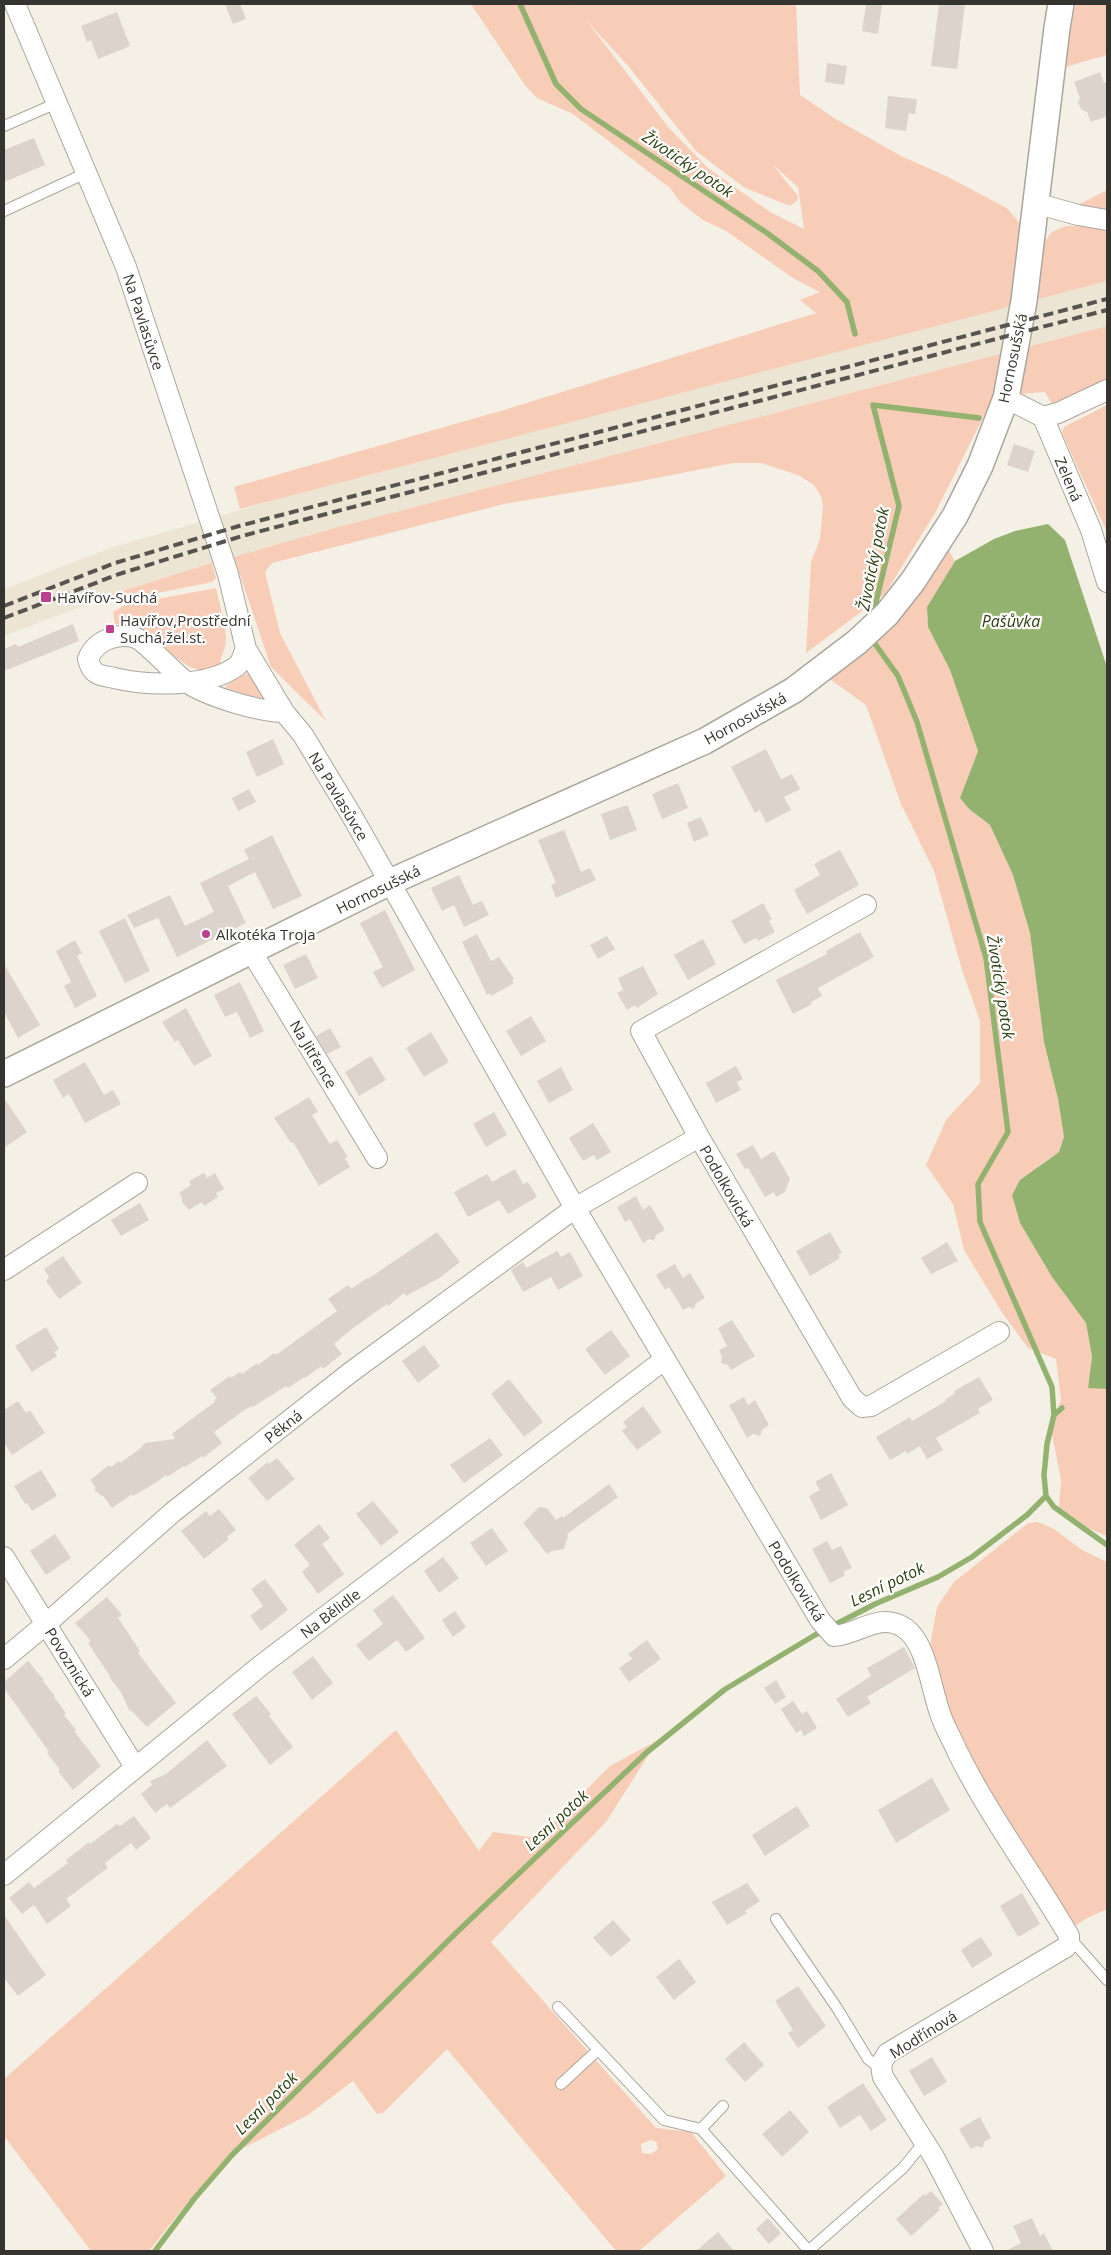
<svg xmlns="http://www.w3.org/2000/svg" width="1111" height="2255" viewBox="0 0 1111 2255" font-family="'Open Sans',sans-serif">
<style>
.built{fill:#ece5d4}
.green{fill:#f8cdb7;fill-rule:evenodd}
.water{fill:#93b270}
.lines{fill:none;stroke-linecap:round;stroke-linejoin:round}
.stream{stroke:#93b270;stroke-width:5.5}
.building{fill:#dcd4cc}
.service-casing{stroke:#aaa69d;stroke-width:12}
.minor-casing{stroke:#aaa69d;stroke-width:22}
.tertiary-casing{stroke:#aaa69d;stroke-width:28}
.service{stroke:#fff;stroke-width:10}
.minor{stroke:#fff;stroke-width:20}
.tertiary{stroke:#fff;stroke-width:25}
.rail{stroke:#585550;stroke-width:4;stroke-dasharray:10 5;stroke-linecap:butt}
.poi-dot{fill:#be3f8c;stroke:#fff;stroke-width:2}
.labels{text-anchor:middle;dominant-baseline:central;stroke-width:4.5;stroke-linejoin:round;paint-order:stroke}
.street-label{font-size:15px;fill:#363430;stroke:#fff}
.poi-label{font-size:15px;fill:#363430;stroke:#fff;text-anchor:start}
.water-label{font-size:16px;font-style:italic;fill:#2e4212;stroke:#fff}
</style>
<rect width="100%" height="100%" fill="#f4f0e5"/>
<!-- built -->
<path class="built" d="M1107,281V326L342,526L124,590L4,636V589L110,548L330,484Z"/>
<!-- green -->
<path class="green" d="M471,4H572L574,6V4H796L800,95L834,118L901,156L946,176L1007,208L1040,248L1052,232L1066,226L1107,227V281L240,509L234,487L504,410L816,313L800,300L820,292L793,278L726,231L703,220L680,202L670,188L573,114L537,98L524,84ZM586,20L629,67L696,151L745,188L790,206L797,201L798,196L772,164L798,187L804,229L770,212L708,168L669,128Z
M1076,4H1107V55L1062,68Z
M1107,190V214L1068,210Z
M1107,326V384L1053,406L1045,392L994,396L935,513L885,594L806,653L811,562L820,539L823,506L821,496L814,485L798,475L761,463H733L636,482L504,504L272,563L265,572L280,633L326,721L271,667L234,557L342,526Z
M1107,405V532L1062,433L1064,427Z
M947,548L955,561L927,607L928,627L950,670L978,751L960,798L969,809L990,825L1013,875L1030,933L1044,1042L1058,1099L1064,1137L1059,1152L1041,1164L1012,1195L1020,1223L1052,1277L1086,1323L1092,1357L1088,1387L1107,1389V1536L1088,1528L1059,1508L1061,1480L1051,1429L1061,1399L1056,1359L1028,1348L1001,1311L964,1250L953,1204L926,1165L946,1120L980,1083V1021L962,970L934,871L901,804L866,705L827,677Z
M212,563L216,578L212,582L118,601H110L106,596Z
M216,588C219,604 226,622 226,639C226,649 220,657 220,665L202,671L190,667L144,636L127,632L125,625L115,624L113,612L125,605Z
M248,673L251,674L266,699L263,700L226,688V685Z
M1038,1522L1054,1529L1082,1550L1107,1562V1909L1087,1918L1074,1927L970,1758L951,1720L930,1646L937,1607L954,1582L1028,1523Z
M396,1730L479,1851L493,1832L538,1838L610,1766L658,1740L606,1822L491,1942L656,2128L691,2132L726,2176L639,2251H616L447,2049L383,2113L377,2114L353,2081L308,2115L243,2148L187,2203L149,2251H91L4,2136V2079ZM651,2140L656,2142L658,2149L651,2154L642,2153L641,2144Z"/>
<!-- water -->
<path class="water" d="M1048,524L1065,540L1107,667V1389L1088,1388L1092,1357L1086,1323L1052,1277L1020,1223L1012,1195L1020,1180L1059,1152L1064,1137L1058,1099L1044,1042L1030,933L1013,875L990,825L969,809L960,798L978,751L950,670L928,627L927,607L955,561L994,539L1015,531Z"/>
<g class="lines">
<!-- stream -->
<path class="stream" d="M520,4L556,84L581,109L767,233L818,271L847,302L855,334
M875,613L877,598L899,506L873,405L979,418
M873,637V641L898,676L917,722L986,958L1008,1132L978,1184L980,1222L1052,1387L1054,1415L1047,1444L1044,1475L1046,1496L1054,1507L1107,1545
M1054,1415L1062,1408
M155,2251L194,2199L232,2155L457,1932L646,1753L724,1690L770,1662L815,1635L875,1604L938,1577L972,1557L1027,1515L1046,1496"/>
</g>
<!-- building -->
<path class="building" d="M225,4H240L246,19L233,24Z
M866,4H882L878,34L862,31Z
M939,4H965L957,69L931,66Z
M117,12L130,46L98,59L91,40L87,42L81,26Z
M827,63L847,66L844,85L825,82Z
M1100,72L1104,83L1107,82V116L1091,122L1087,112L1081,109L1078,102L1080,98L1074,82Z
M888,96L917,99L915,114L909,113L906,131L885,128Z
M34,138L45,165L4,182V150Z
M1014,444L1035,451L1028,472L1007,465Z
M73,624L79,641L4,671V649L16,644L18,647Z
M273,739L284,764L257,777L246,752Z
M766,749L781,779L792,774L800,789L784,797L791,810L766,823L760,810L755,813L731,767Z
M678,783L688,808L662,819L652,794Z
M249,789L256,802L238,811L232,798Z
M624,806H628L637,830L610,840L601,814Z
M701,817L709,835L694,842L687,823Z
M564,830L581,872L590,868L596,880L556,898L551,885L556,883L538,840Z
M272,835L302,896L273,909L255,872L228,886L246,923L177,957L158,918L134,928L127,915L170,895L185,926L214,912L200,883L249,859L244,850Z
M840,850L859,885L807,914L794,890L820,875L814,864Z
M459,875L473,905L482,901L489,915L464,927L454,905L442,911L431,888Z
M763,903L772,919L769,921L775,932L758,941L756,938L744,944L731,921Z
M385,910L415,970L382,988L373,972L383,967L360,923Z
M125,918L150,971L125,983L99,931Z
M860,932L874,957L818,988L822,996L811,1002L812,1004L793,1014L776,980L827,954L826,951Z
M477,934L491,961L499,957L514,979L512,980L514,983L491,996L490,993L487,995L462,942Z
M607,936L615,949L598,959L590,945Z
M703,939L716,964L688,980L674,955Z
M75,940L82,953L77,956L97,996L75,1008L64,986L71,982L56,951Z
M306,954L318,978L295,989L283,965Z
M4,964L40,1025L18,1038L4,1012Z
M643,966L658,994L637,1008L635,1005L627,1010L617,993L623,990L618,978Z
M240,982L264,1031L250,1038L237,1012L225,1017L214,995Z
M186,1008L212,1056L194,1066L178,1040L175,1042L162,1022Z
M531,1016L546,1041L521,1056L506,1031Z
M330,1028L341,1047L327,1054L316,1036Z
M431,1032L449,1062L424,1077L406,1048Z
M371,1056L386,1080L359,1096L345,1072Z
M85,1062L104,1095L113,1090L121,1104L85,1123L69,1094L63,1098L53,1080Z
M736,1066L743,1079L737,1082L741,1090L716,1103L706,1083Z
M561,1067L573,1090L549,1103L537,1081Z
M309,1097L318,1112L312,1115L330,1144L337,1140L348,1157L345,1158L350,1167L319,1186L293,1142L291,1143L274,1118Z
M4,1098L27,1132L4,1148Z
M494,1112L507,1135L486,1147L473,1124Z
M593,1123L611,1152L597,1160L594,1155L583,1161L569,1138Z
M753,1145L761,1159L774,1151L790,1179L785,1192L776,1197L774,1192L765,1197L748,1168L745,1169L736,1154Z
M515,1169L523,1184L528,1182L537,1197L508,1214L499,1200L468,1217L454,1192L487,1174L492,1182Z
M204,1173L207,1178L215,1173L224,1189L216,1193L218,1197L204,1206L202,1202L189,1210L182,1202V1198L179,1193L191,1185L189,1181Z
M636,1196L643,1210L650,1205L665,1230L656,1235L654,1241L649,1239L643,1243L630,1219L625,1222L617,1207Z
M140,1203L149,1220L121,1236L111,1220Z
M437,1232L460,1262L441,1277L406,1296L404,1293L388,1306L387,1304L353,1328L334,1344L342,1354L323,1369L321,1366L305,1378L304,1377L288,1388L286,1386L253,1407L252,1406L243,1411L214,1432L222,1443L203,1458L202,1456L185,1467L184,1466L167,1477L166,1475L157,1482L133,1496L132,1494L112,1508L104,1497L94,1490L96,1488L90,1480L109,1465L111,1467L119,1461L120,1463L141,1448L145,1443L175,1439L172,1434L178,1429L215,1402L214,1400L217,1398L210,1390L230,1376L231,1378L240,1372L242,1374L257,1363L258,1365L274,1353L276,1355L337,1311L328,1299L348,1285L351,1289L367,1278L368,1279Z
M830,1232L842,1253L838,1255L840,1258L810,1276L796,1251Z
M947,1242L958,1261L931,1274L921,1258Z
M557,1251L561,1257L570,1252L583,1276L558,1290L551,1277L523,1292L511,1270L523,1262L526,1268Z
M63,1256L82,1283L59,1299L46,1281L49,1277L44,1269Z
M675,1264L683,1278L690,1273L705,1298L696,1303L694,1309L689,1307L683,1310L669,1287L665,1290L656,1275Z
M732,1320L755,1356L731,1370L728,1365L721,1363L722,1356L719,1350L727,1346L718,1328Z
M46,1327L59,1349L54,1352L57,1356L32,1372L15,1346Z
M611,1330L630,1356L605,1375L585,1349Z
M424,1345L440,1366L418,1383L402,1361Z
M979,1377L993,1400L978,1409L980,1413L936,1438L943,1450L927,1459L920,1446L907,1454L906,1451L890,1460L876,1437L910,1417L912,1421L946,1401L945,1400L955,1393L954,1391Z
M509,1379L543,1422L524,1437L491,1394Z
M744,1397L748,1405L755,1400L769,1425L763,1429L760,1436L753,1434L747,1438L729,1405Z
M18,1401L26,1413L30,1410L45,1433L12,1455L4,1443V1410Z
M643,1406L662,1432L637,1450L622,1431L627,1427L623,1422Z
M490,1438L503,1455L464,1483L450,1465Z
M277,1458L295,1479L267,1501L248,1478L268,1462L269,1464Z
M41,1470L57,1496L32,1511L27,1503L25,1504L14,1486Z
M831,1473L848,1505L821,1520L809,1496L820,1490L815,1482Z
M609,1484L618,1497L567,1534L568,1536L564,1549L552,1551L547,1554L523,1523L539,1507L547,1508L556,1520L562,1516L563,1518Z
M373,1501L399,1532L381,1546L356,1514Z
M219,1509L236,1530L227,1537L229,1539L204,1559L181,1531L206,1511L210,1516Z
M319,1524L330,1538L322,1544L344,1574L318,1594L302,1572L310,1565L294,1545Z
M492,1528L508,1551L486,1566L470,1543Z
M55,1534L71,1558L46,1575L30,1551Z
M827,1541L832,1550L841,1546L852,1568L844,1571V1576L830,1583L812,1549Z
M443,1557L459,1578L439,1593L424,1571Z
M265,1579L288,1610L261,1631L250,1616L263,1606L251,1589Z
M393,1595L425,1638L406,1652L397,1640L369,1661L356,1645L383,1624L373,1610Z
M107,1597L122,1615L118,1618L140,1651L138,1653L176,1703L147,1727L131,1710L130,1712L121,1692L109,1677L110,1676L88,1643L91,1641L75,1623Z
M455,1611L466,1627L453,1637L442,1620Z
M647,1640L661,1659L629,1682L619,1668L632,1659L628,1654Z
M904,1647L915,1668L867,1697L871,1703L848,1717L836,1699L871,1676L867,1668Z
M313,1656L333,1683L312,1700L292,1672Z
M28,1661L44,1680L43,1681L55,1696L54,1697L66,1713L64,1715L76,1730L74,1731L101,1766L73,1790L58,1771L60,1770L47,1753L49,1752L4,1688V1682Z
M776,1680L786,1697L775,1704L764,1688Z
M256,1696L271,1714L269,1716L293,1747L270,1765L232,1714Z
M793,1701L802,1714L807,1711L817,1728L804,1736L801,1730L796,1733L781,1709Z
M207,1740L227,1766L170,1808L167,1804L155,1813L141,1794L152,1785L150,1781L166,1774Z
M932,1778L950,1810L896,1843L878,1810Z
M797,1806L810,1826L765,1856L752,1835Z
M134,1816L151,1838L136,1850L131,1843L105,1863L108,1868L66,1899L71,1906L47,1924L34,1905L22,1914L9,1898L29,1882L34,1888L68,1863L66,1860L89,1842L90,1844L117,1824L120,1826Z
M747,1883L760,1901L745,1911L747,1913L727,1925L712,1902Z
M1022,1893L1040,1924L1018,1937L1000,1906Z
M4,1915L46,1975L18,1996L4,1978Z
M613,1920L631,1940L611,1957L593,1938Z
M981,1937L993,1955L972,1968L961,1950Z
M679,1959L696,1982L674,2000L656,1977Z
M798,1986L826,2026L798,2048L788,2033L793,2030L775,2001Z
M744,2042L764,2065L745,2082L725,2059Z
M932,2057L947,2082L924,2096L909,2071Z
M863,2083L887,2120L871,2131L860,2115L840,2128L827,2107Z
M790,2110L809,2132L782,2157L762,2134Z
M980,2117L991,2138L984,2142L983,2148L977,2146L971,2149L959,2129Z
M931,2191L943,2204L938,2208L940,2210L911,2236L896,2219L924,2194L925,2196Z
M768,2218L781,2233L769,2244L756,2229Z
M1032,2218L1040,2236L1044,2233L1053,2251H1006L1021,2243L1013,2226Z
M718,2232L734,2251H696Z"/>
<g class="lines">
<defs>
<path id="service" d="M4,126L57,103
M4,211L86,173
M776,1919L837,2008L868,2059L880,2068
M1070,1938L1107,1980
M558,2007L664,2120L701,2129L809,2251
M561,2084L598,2050
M701,2129L723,2106
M808,2251L903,2168L924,2142"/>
<path id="minor" d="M15,4L126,267L228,574L246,649L284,712L303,735L352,816L575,1208L820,1620L834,1636C857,1635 879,1612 903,1627C927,1641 931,1691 941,1716C945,1728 952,1739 957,1751C989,1816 1033,1874 1069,1936V1943L1066,1947L888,2053C881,2062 880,2066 883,2077L934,2157L983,2251
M1035,203L1078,215L1107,220
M1006,398L1043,417L1091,530L1107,582
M1043,417L1058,413L1107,390
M246,649C243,654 242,662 237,666C207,688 148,686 114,678C107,676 97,676 93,670C90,667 89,662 88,659C95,641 116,632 136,638C146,642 174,673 185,681C205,696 260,712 284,712
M251,951L377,1158
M699,1137L852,1398L862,1407L871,1406L999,1332
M4,1270L137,1183
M4,1557L135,1767
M4,1659L46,1624L173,1512L351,1372L575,1208L699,1137L641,1031L866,905
M4,1875L264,1663L664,1360"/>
<path id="tertiary" d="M4,1074L390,882L705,741L794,690L857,642L887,614L913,581L955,516L980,466L1006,398L1024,301L1057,28L1061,4"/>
</defs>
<!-- service casing -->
<use href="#service" class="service-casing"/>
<!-- minor casing -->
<use href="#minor" class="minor-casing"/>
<!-- tertiary casing -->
<use href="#tertiary" class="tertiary-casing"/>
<!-- service -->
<use href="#service" class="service"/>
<!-- minor -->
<use href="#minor" class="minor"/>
<!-- tertiary -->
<use href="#tertiary" class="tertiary"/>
<!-- rail -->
<path class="rail" d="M4,606L115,563L239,526L1107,299
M4,618L119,574L242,536L1107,310"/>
</g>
<!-- markers -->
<g class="poi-dot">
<rect x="40" y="591" width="12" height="12" rx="2.5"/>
<rect x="105" y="624" width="10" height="10" rx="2.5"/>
<circle cx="206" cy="934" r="5"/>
</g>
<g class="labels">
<!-- street labels -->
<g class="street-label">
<text transform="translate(144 322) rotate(72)">Na Pavlasůvce</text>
<text transform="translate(1012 358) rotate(-78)">Hornosušská</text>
<text transform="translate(1069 479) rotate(67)">Zelená</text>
<text transform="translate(745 718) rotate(-29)">Hornosušská</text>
<text transform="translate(339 796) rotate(59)">Na Pavlasůvce</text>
<text transform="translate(378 889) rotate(-26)">Hornosušská</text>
<text transform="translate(314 1054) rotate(59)">Na Jitřence</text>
<text transform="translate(727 1186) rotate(60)">Podolkovická</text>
<text transform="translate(283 1426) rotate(-38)">Pěkná</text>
<text transform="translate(797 1581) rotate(58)">Podolkovická</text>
<text transform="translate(330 1613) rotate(-37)">Na Bělidle</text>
<text transform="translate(70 1662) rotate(58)">Povoznická</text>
<text transform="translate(923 2034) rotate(-32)">Modřínová</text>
</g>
<!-- poi labels -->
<g class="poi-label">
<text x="57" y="597">Havířov-Suchá</text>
<text x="120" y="620">Havířov,Prostřední<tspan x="120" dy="17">Suchá,žel.st.</tspan></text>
<text x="216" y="934">Alkotéka Troja</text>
</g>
<!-- water labels -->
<g class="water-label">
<text transform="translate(688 164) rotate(34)">Životický potok</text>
<text transform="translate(873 559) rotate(-79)">Životický potok</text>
<text x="1011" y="621">Pašůvka</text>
<text transform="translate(1001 987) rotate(81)">Životický potok</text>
<text transform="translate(887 1584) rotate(-26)">Lesní potok</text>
<text transform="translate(556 1820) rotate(-43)">Lesní potok</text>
<text transform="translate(266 2103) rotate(-45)">Lesní potok</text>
</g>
</g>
<!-- border -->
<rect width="1111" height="2255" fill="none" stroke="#363430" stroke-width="10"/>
</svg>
